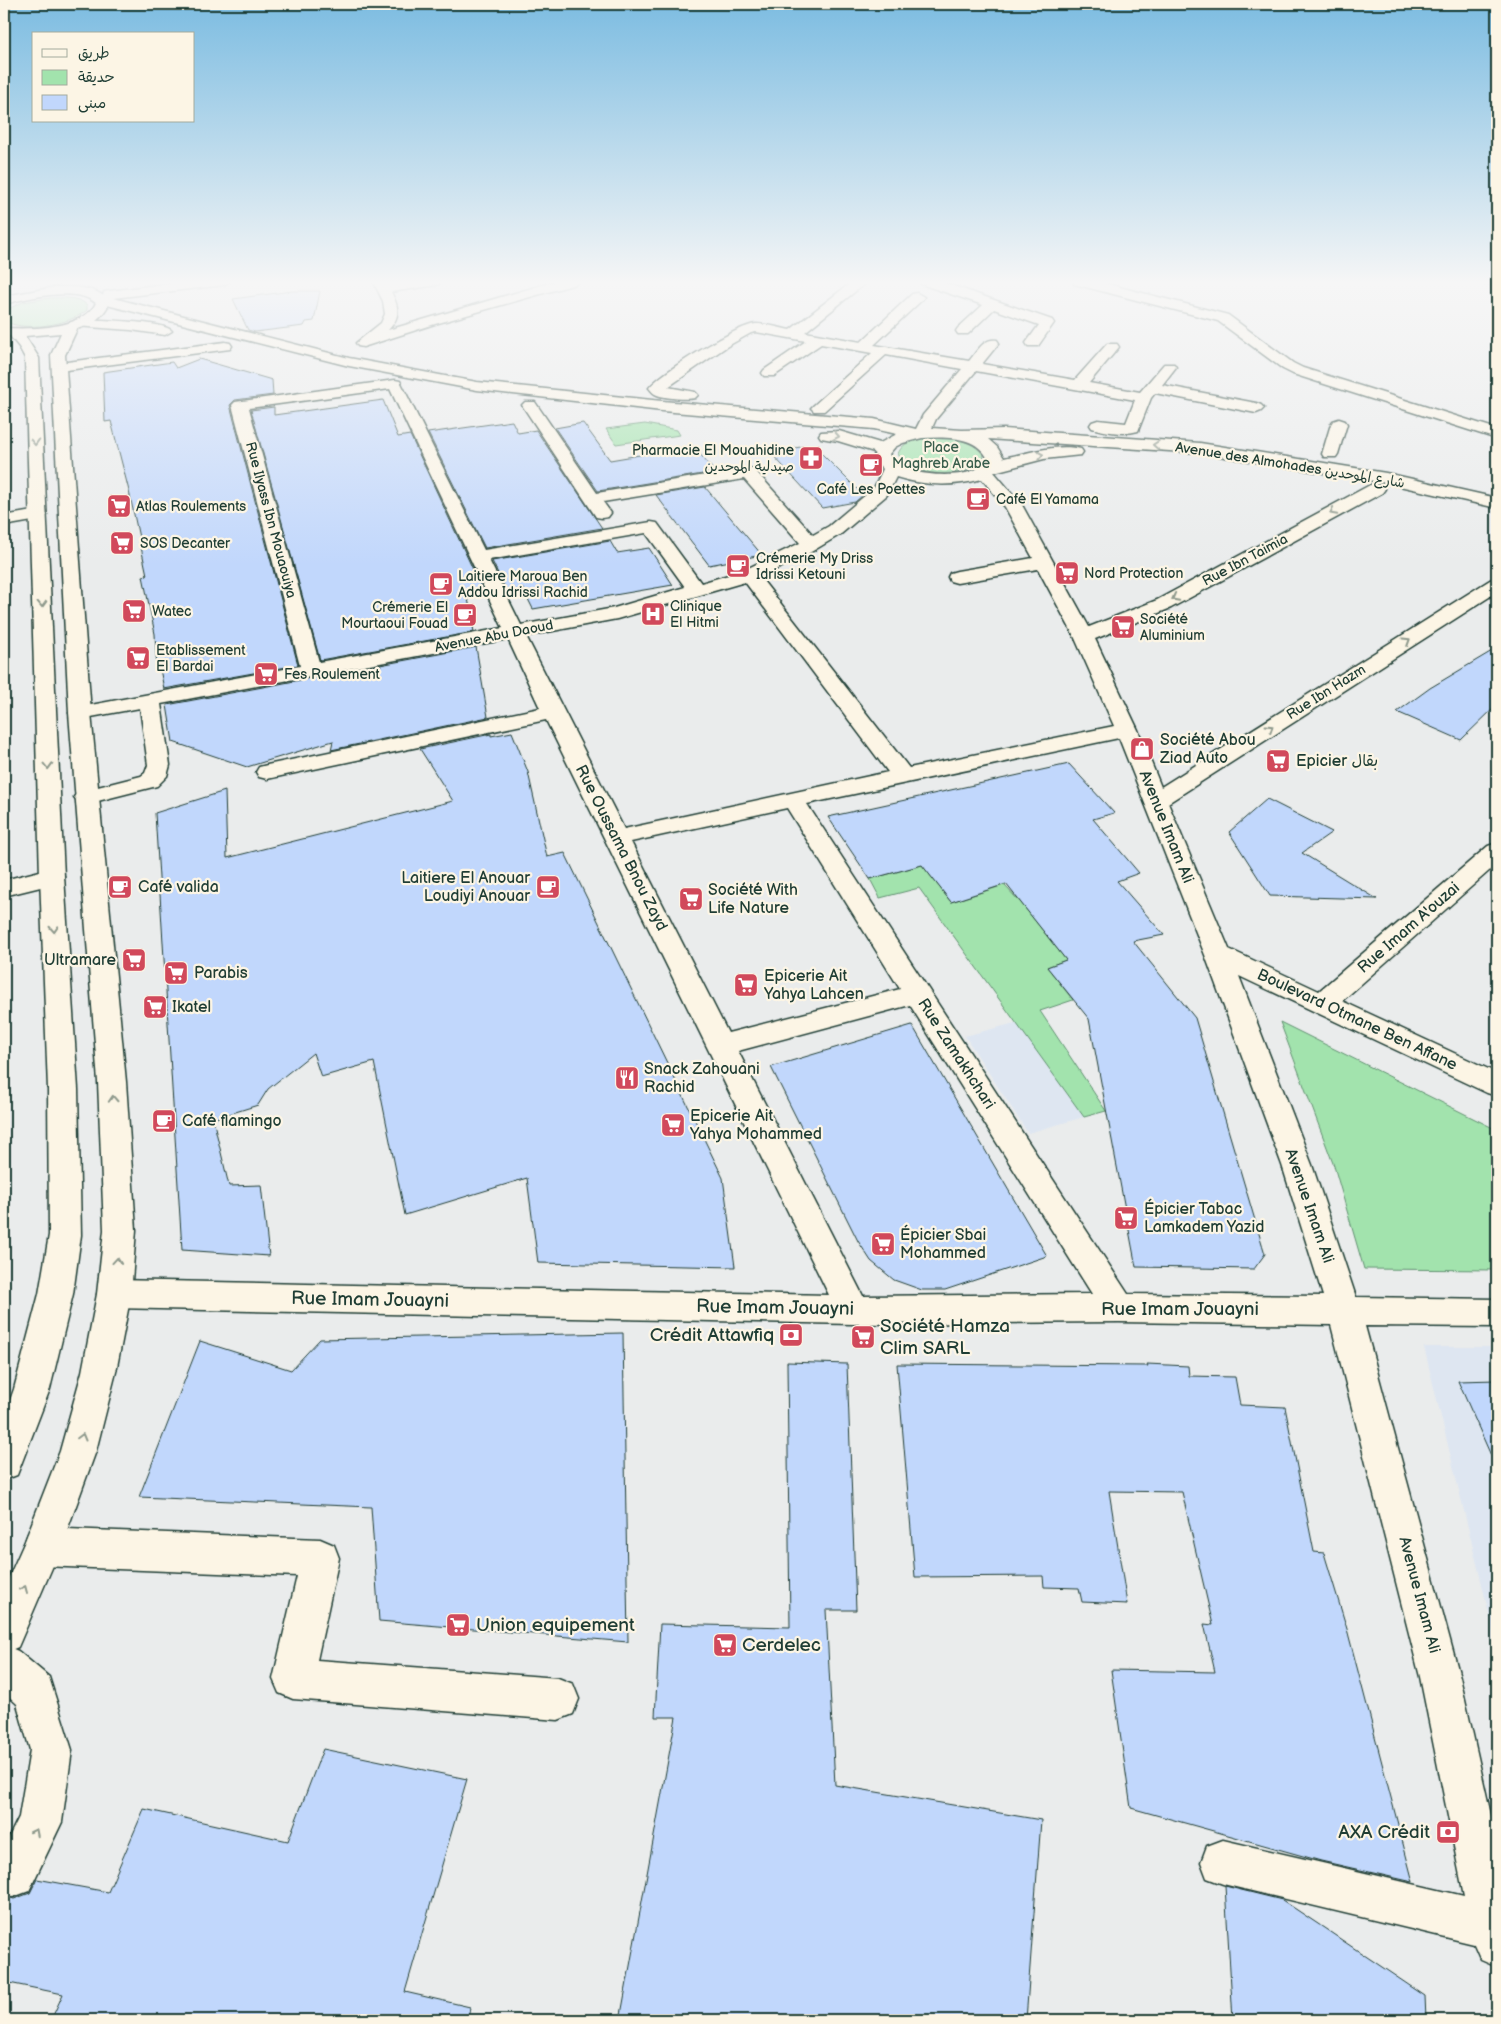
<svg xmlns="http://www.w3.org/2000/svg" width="1501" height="2024" viewBox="0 0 1501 2024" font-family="'Balsamiq Sans','Playpen Sans Arabic',sans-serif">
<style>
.built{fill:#dee6f1}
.green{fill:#a2e3ad;stroke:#609070}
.building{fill:#c1d7fc;stroke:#1f3d34}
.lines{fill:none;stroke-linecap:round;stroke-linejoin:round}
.minor-casing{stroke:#1f3d34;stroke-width:3}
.major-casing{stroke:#1f3d34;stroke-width:3}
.minor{fill:#fcf5e5;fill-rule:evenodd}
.major{fill:#fcf5e5;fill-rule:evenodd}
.rail{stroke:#1f3d34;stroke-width:2;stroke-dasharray:4 2;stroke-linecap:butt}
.oneway{stroke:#8e998c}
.labels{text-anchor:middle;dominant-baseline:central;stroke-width:4.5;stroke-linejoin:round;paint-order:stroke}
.far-park-label{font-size:14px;fill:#395e4c;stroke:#fcf5e5}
.far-poi-label{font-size:14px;fill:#1f3d34;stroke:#fcf5e5;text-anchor:start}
.far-street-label{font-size:14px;fill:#1f3d34;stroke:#fcf5e5}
.poi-label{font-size:16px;fill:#1f3d34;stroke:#fcf5e5;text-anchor:start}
.street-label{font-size:16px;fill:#1f3d34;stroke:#fcf5e5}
.near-street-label{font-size:19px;fill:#1f3d34;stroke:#fcf5e5}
.near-poi-label{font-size:19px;fill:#1f3d34;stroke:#fcf5e5;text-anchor:start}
</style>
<rect width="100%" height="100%" fill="#eaecec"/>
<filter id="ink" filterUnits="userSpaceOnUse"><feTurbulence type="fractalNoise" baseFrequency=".02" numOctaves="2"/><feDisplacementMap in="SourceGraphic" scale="10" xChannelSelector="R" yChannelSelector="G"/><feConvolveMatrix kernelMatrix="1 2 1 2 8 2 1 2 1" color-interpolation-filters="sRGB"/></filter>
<g filter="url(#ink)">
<!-- built -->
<path class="built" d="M1019,1022L1084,1117L1028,1133L965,1036Z
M1424,1347H1497V1646Z"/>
<!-- green -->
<path class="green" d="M50,298C62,298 77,296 87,305V310C70,325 24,332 4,321V311L23,302Z
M645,424L677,430L680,435L616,444L606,429Z
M932,438C950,438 973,439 984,456L982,462C964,478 910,479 898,454C903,440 919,439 932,438Z
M922,865L951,902L1004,885L1022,904L1066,960L1047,967L1073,1000L1040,1011L1106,1111L1084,1117L919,888L880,898L870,879Z
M1280,1022L1497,1130V1270L1364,1269L1334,1166Z"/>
<!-- building -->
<path class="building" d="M292,291H320L314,321L306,322L304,326L255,332L248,330L233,299Z
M199,359L272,380L273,395L235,400L230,405L298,665L164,689L160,669L157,670L155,634L143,576L147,575L129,491L111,421L105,422L103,372L172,362L176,368Z
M383,400L398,437L410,435L485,595L468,598L474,632L320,660L251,410L274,407V415Z
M512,421L518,433L536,430L602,528L485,548L428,433Z
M583,423L610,460L693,446L715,472L598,491L555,428Z
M813,445L863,495L855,502L822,508L770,452Z
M705,487L762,555L709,565L656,495Z
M610,541L617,553L649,548L673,585L533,609L523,589L507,592L492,561Z
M476,647L488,717L331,750L333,741L247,767L173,742L167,705Z
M1497,648V705L1461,740L1397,712L1430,688Z
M512,732L528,772L547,857L565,853L723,1178L735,1267L538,1263L527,1178L405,1215L374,1062L321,1077L313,1053L268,1089L258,1105L213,1119L229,1186L261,1185L269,1256L182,1250L155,813L225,791L227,858L453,801L420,749L491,734V736Z
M1069,764L1114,813L1093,819L1139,873L1117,881L1164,935L1133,941L1195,1018L1265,1254L1254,1269L1136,1267L1089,1019L1047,967L1066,960L1006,884L951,902L922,865L870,879L828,817Z
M1267,799L1332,832L1302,853L1377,899L1270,896L1229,832Z
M912,1025L1047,1256L945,1290H922L894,1280L871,1261L858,1241L771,1067Z
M623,1333L628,1642L379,1621L371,1507L139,1497L200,1341L291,1370L320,1339Z
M787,1362L847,1364L856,1610H826L835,1785L1041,1820L1026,2020H620L676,1717H655L660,1624L790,1627Z
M897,1364L1148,1366L1147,1364L1188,1366L1189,1376L1235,1377L1240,1405L1285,1407L1314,1552L1324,1553L1347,1629L1413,1882L1321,1861L1131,1808L1111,1670L1215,1672L1204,1624L1213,1625L1182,1492L1109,1491L1127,1604L1082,1602L1079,1588L1044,1587L1043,1576L915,1577Z
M1497,1380V1469L1458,1381Z
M323,1749L467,1779L405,1992L470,2007L468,2020H51L63,1994L4,1982V1896L14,1899L30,1893L37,1879L108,1892L144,1809L288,1841Z
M1225,1886L1282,1900L1324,1928L1425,1996L1426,2020H1233Z"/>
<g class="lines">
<defs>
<path id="minor" d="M189,281H230L224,285L113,298L349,358L477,382L662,401L874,419L916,429L923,415L962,369L886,355L824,411H814L811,408L814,405L872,353L821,344L774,376H764L762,373L764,370L806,341L756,332L751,333L726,347L668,387L695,392L698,395L695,398C688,400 661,398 655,394C653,393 651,390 649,388C660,373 738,325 756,324C767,324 780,328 790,330L853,281H868L805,332L861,342L912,294L917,293L924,297L922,300L874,345L969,361C976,353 984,337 997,340L999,343L982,364L1075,380L1107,344H1117L1119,347L1089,383L1140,392L1164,364H1174L1176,367L1162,385L1256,403L1261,405L1264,408L1261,411L1256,413L1155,393L1151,398L1138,431C1125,435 1105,432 1092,428L1090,425L1092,422L1098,420L1126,423L1135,400L976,371L936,419L932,428L962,430L1004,429L1200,443L1386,473L1497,498V508L1386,483L1200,453L988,439L997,447L1004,458C1028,453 1057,443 1081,449L1083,452L1081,455L1044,459L994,472L1022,505L1089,627L1157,600L1370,485H1382L1385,489L1382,493L1171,608L1095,639L1138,730L1161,787L1490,580L1497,578V592L1168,803L1229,949L1319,991L1488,846L1497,843V864L1342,1001L1497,1073V1096L1487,1093L1239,976L1312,1165L1356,1297L1497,1299V1327L1365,1326L1460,1677L1497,1842V1967L1481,1960L1474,1944L1223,1884L1207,1878L1201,1862L1207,1846L1223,1840L1464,1896L1420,1677L1331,1325L1119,1322L853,1324L114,1308L102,1304L97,1294L102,1284L114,1280L829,1295L546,720L267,779L259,777L256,772L259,767L267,765L540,708L508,639L161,704L170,765L167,776L157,786L86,804L78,802L74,797L78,792L141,776L145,773L148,765L140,708L80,719L72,718L69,713L72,708L80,707L300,666L232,405L235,402L395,380L400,381L484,550L651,522L657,523L701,583L742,571L800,543L744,479L603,502L611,513L608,517L602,518L596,517L522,405L525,402H535L597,493L748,468L754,469L813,535L829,526L874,488L883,469L875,461L874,452L838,441L821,438L819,435L821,432L839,431L880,443L897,434L874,429L662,411L477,390L349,366L95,302L93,299L95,296H103L104,292L109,291ZM390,389L503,628L319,662L249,408ZM922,438C945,437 976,435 988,459C983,465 977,470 969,472C950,478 898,476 889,454L895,447L903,443ZM896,477C926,486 952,487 982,479L1005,507L1033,558L957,571L950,573L948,577L950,581L957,583L1038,569L1074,636L1114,726L909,768L760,577L801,558L841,534L887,495ZM646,533L685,587L614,608L521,625L489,560ZM745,582L888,772L624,829L526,636L617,619ZM1119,738L1205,955L1282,1165L1323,1296L1128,1294L807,804ZM787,808L900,989L728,1033L631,842ZM910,1005L1092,1294L863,1296L738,1051Z
M373,281H386L387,284L408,281H443L437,285L391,292C399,307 401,317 388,330L556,281H577L576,284L435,324L363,347L358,346L356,343L381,323L385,314L383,301Z
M920,281H939L1052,320L1054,323L1038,346H1028L1026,343L1039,325L994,309L968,334H958L956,331L958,328L983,305L921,284Z
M1073,281H1096L1228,315L1293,363L1303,368L1497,429V439L1293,374L1283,369L1218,321L1074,284Z
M80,319C95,320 165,321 172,331L165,335L131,330L75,326L73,323L75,320Z
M225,342L230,343L232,346L230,349L59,371L54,370L52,367L54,364L59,363Z
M1339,419L1345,421L1347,424L1338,454L1336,457H1324L1322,454L1331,424L1333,421Z
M38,510L44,511L47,515L44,519L4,526V516Z
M52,868L61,870L64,876L61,882L4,896V880Z
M42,1528L320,1539L334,1545L339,1558L317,1660L558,1678L573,1684L579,1699L573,1714L558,1720L293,1699L279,1693L273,1679L297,1576L42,1566L28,1560L23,1547L28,1534Z
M4,1645L18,1651L49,1677L72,1750L62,1822L29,1891L13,1897L4,1894V1847L19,1817L30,1750L17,1704L4,1692Z"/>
<path id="major" d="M56,287C74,287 97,286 110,302C103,317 93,324 77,329L65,355L91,713L126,1082L136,1230L131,1294L116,1372L96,1451L61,1547L18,1647L4,1653V1588L25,1541L60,1451L82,1372L97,1294L104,1230L98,1082L69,713L51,355L61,333L25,336L39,358L64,876L78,1089L81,1235L73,1294L50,1389L17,1475L4,1480V1417L14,1389L39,1294L49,1235L48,1089L40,876L25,358L19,347L10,336H4V328C30,329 83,330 96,303C76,286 28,298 4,304V296Z"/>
</defs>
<!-- minor casing -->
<use href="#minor" class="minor-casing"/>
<!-- major casing -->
<use href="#major" class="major-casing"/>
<!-- minor -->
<use href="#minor" class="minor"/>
<!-- major -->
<use href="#major" class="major"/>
<!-- rail -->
<path class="rail" d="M1477,281L1497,287"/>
</g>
<!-- one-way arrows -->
<defs><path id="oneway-chevron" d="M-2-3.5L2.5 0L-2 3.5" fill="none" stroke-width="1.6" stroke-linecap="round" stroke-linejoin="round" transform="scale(1.25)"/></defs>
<g class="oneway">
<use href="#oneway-chevron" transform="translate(836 436) rotate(10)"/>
<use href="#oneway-chevron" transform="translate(35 442) rotate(88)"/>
<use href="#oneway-chevron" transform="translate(1156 445) rotate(-176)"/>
<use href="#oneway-chevron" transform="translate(1040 455) rotate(-11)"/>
<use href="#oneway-chevron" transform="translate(1333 512) rotate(152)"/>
<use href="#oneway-chevron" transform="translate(1175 598) rotate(152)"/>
<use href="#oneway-chevron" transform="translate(42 604) rotate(88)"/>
<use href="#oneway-chevron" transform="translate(1407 641) rotate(-32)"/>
<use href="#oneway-chevron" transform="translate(1270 728) rotate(-32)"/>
<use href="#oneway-chevron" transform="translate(48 766) rotate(88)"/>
<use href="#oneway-chevron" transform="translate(54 929) rotate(87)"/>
<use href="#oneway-chevron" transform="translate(113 1099) rotate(-93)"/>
<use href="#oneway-chevron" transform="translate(117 1261) rotate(-85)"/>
<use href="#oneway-chevron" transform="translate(82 1437) rotate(-75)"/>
<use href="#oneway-chevron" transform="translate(24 1589) rotate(-66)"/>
<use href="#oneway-chevron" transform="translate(35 1832) rotate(-63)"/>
</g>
</g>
<!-- sky -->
<linearGradient id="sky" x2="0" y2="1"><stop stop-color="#7cbce1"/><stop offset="0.5" stop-color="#f6f6f6"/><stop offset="1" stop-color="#f6f6f6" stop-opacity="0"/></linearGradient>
<rect width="1501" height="565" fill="url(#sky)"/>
<!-- icons -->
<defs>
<symbol id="pharmacy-square" viewBox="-11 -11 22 22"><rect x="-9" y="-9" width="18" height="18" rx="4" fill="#d1495b" stroke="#fcf5e5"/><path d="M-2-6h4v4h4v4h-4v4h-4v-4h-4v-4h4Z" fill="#fff"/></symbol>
<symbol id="cafe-square" viewBox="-11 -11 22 22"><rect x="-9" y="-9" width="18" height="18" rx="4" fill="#d1495b" stroke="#fcf5e5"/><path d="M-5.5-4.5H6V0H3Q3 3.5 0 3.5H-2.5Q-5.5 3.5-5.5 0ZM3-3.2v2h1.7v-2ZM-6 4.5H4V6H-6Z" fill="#fff"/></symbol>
<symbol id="supermarket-square" viewBox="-11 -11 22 22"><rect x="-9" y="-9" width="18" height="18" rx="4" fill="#d1495b" stroke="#fcf5e5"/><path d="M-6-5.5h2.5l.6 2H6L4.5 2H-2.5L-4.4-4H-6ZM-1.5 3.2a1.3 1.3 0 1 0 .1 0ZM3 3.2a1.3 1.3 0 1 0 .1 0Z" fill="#fff"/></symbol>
<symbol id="hospital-square" viewBox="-11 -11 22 22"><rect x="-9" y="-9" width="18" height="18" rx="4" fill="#d1495b" stroke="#fcf5e5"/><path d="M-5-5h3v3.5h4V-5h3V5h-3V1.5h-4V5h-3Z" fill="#fff"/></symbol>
<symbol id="shop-square" viewBox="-11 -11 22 22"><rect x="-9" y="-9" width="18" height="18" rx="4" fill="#d1495b" stroke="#fcf5e5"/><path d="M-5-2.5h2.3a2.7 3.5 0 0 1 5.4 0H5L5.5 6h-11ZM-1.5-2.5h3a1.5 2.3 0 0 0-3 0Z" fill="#fff"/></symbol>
<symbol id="restaurant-square" viewBox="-11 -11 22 22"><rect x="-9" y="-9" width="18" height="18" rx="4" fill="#d1495b" stroke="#fcf5e5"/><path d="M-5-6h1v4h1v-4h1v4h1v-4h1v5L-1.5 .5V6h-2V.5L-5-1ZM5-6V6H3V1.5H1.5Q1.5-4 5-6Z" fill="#fff"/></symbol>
<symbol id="bank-square" viewBox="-11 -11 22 22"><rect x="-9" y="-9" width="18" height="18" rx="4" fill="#d1495b" stroke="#fcf5e5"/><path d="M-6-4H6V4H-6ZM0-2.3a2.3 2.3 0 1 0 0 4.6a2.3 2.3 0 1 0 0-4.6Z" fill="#fff"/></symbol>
</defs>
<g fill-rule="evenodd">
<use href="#pharmacy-square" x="797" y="444" width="28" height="28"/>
<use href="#cafe-square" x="857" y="451" width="28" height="28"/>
<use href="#cafe-square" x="964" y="485" width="28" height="28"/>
<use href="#supermarket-square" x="105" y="492" width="28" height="28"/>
<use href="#supermarket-square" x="108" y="529" width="28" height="28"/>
<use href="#cafe-square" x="724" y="552" width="28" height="28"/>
<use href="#supermarket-square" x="1053" y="559" width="28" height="28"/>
<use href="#cafe-square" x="427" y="570" width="28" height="28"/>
<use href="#supermarket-square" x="120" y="597" width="28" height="28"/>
<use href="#hospital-square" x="639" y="600" width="28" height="28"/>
<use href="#cafe-square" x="451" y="601" width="28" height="28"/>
<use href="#supermarket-square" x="1109" y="613" width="28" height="28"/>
<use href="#supermarket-square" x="124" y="644" width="28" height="28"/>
<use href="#supermarket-square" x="252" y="660" width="28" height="28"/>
<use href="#shop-square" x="1128" y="735" width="28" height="28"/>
<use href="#supermarket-square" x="1264" y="747" width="28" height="28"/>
<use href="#cafe-square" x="106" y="873" width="28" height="28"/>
<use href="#cafe-square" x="534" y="873" width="28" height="28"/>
<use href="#supermarket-square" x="677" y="885" width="28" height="28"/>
<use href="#supermarket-square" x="120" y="946" width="28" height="28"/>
<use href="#supermarket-square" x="162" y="959" width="28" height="28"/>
<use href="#supermarket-square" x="732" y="971" width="28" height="28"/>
<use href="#supermarket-square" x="141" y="993" width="28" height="28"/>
<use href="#restaurant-square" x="613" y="1064" width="28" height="28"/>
<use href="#cafe-square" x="150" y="1107" width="28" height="28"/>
<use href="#supermarket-square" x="659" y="1111" width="28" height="28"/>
<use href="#supermarket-square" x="1112" y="1204" width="28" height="28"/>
<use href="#supermarket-square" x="869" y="1230" width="28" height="28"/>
<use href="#bank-square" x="777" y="1321" width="28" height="28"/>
<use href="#supermarket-square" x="849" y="1323" width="28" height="28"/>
<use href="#supermarket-square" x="444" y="1611" width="28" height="28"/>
<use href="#supermarket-square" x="711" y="1631" width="28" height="28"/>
<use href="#bank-square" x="1434" y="1818" width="28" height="28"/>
</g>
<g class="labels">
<!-- far-park labels -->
<g class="far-park-label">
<text x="941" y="447">Place<tspan x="941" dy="16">Maghreb Arabe</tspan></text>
</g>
<!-- far-poi labels -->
<g class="far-poi-label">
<text x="794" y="450" text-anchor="end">Pharmacie El Mouahidine<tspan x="794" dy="16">صيدلية الموحدين</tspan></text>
<text x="871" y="489" text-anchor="middle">Café Les Poettes</text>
<text x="996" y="499">Café El Yamama</text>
<text x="136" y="506">Atlas Roulements</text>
<text x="140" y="543">SOS Decanter</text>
<text x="756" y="558">Crémerie My Driss<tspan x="756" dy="16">Idrissi Ketouni</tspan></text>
<text x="1084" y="573">Nord Protection</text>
<text x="458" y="576">Laitiere Maroua Ben<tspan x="458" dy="16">Addou Idrissi Rachid</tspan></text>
<text x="670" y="606">Clinique<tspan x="670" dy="16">El Hitmi</tspan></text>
<text x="448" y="607" text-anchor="end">Crémerie El<tspan x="448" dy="16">Mourtaoui Fouad</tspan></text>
<text x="152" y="611">Watec</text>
<text x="1140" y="619">Société<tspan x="1140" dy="16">Aluminium</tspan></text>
<text x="156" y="650">Etablissement<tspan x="156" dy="16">El Bardai</tspan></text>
<text x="284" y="674">Fes Roulement</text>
</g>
<!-- far-street labels -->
<g class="far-street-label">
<text transform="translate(1290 465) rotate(9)">Avenue des Almohades شارع الموحدين</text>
<text transform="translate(271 520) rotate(75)">Rue Ilyass Ibn Mouaouiya</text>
<text transform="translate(1245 560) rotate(-28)">Rue Ibn Taimia</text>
<text transform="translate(494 636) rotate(-11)">Avenue Abu Daoud</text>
<text transform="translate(1326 692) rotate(-32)">Rue Ibn Hazm</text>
</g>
<!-- poi labels -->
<g class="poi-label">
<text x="1160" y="740">Société Abou<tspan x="1160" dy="18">Ziad Auto</tspan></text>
<text x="1296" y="761">Epicier بقال</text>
<text x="530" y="878" text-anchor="end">Laitiere El Anouar<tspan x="530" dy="18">Loudiyi Anouar</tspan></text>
<text x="138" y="887">Café valida</text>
<text x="708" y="890">Société With<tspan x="708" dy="18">Life Nature</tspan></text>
<text x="116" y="960" text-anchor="end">Ultramare</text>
<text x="194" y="973">Parabis</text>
<text x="764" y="976">Epicerie Ait<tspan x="764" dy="18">Yahya Lahcen</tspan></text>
<text x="172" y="1007">Ikatel</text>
<text x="644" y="1069">Snack Zahouani<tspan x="644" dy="18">Rachid</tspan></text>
<text x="690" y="1116">Epicerie Ait<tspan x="690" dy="18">Yahya Mohammed</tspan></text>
<text x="182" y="1121">Café flamingo</text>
<text x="1144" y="1209">Épicier Tabac<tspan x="1144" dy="18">Lamkadem Yazid</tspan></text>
<text x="900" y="1235">Épicier Sbai<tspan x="900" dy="18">Mohammed</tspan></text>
</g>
<!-- street labels -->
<g class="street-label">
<text transform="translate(1166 827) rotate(68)">Avenue Imam Ali</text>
<text transform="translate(621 848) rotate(63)">Rue Oussama Bnou Zayd</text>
<text transform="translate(1409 928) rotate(-41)">Rue Imam A'ouzai</text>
<text transform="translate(1357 1020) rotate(25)">Boulevard Otmane Ben Affane</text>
<text transform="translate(956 1054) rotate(57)">Rue Zamakhchari</text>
<text transform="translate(1309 1206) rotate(71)">Avenue Imam Ali</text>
<text transform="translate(1419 1595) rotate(75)">Avenue Imam Ali</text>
</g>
<!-- near-street labels -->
<g class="near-street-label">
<text transform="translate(370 1300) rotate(1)">Rue Imam Jouayni</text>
<text transform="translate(775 1308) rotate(1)">Rue Imam Jouayni</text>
<text x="1180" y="1309">Rue Imam Jouayni</text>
</g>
<!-- near-poi labels -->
<g class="near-poi-label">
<text x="880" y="1326">Société Hamza<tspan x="880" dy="22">Clim SARL</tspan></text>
<text x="774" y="1335" text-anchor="end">Crédit Attawfiq</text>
<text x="476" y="1625">Union equipement</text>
<text x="742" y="1645">Cerdelec</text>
<text x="1430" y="1832" text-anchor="end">AXA Crédit</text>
</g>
</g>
<!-- margin -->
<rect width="1501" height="2024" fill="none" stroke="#fcf5e5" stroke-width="20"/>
<rect x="10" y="10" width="1481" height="2004" fill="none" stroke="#1f3d34" stroke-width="2" filter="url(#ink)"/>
<!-- legend -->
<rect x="32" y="32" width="162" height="90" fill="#fcf5e5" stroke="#a4ab9e"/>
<rect x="42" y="49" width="25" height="8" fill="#fcf5e5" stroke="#a4ab9e"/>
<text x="78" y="58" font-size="15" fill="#1f3d34">طريق</text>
<rect x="42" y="70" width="25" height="15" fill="#a2e3ad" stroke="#a4ab9e"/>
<text x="78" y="82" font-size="15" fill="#1f3d34">حديقة</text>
<rect x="42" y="95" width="25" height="15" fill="#c1d7fc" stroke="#a4ab9e"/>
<text x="78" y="108" font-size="15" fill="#1f3d34">مبنى</text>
</svg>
